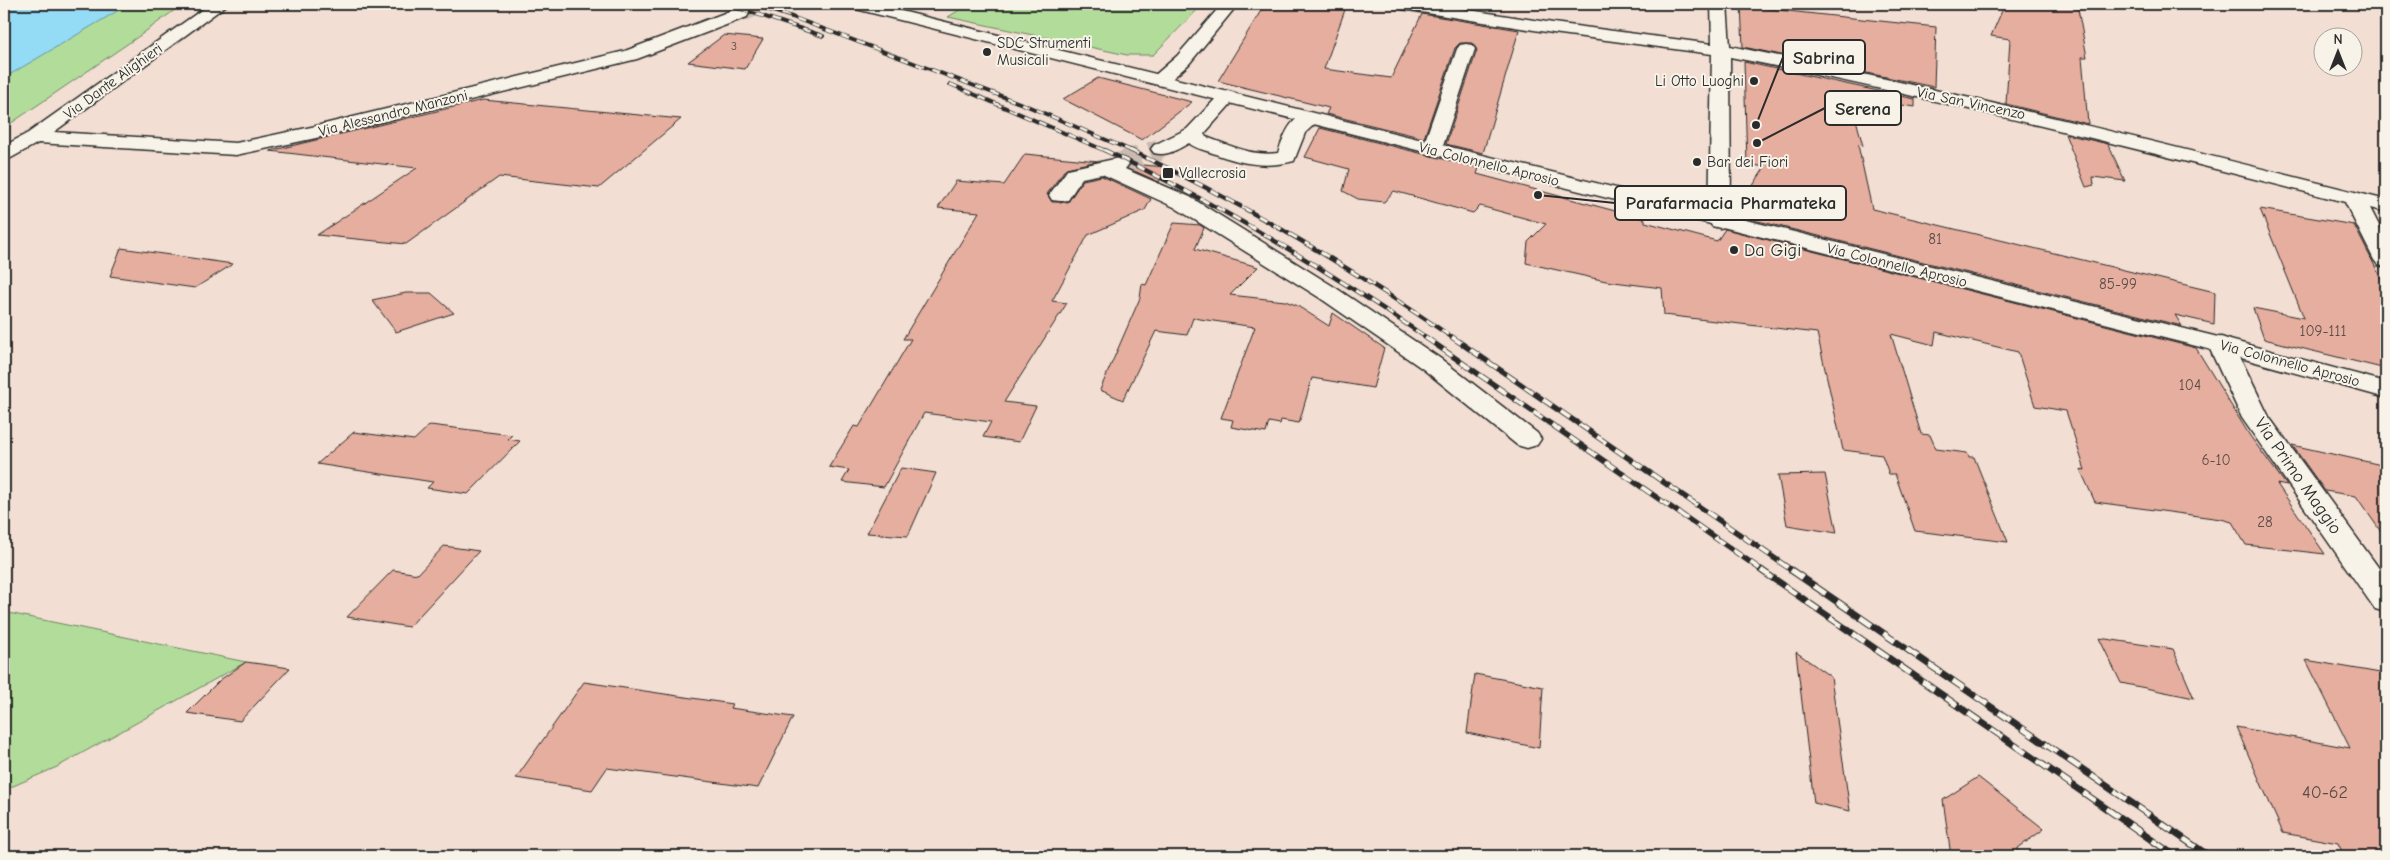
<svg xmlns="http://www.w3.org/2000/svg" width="2390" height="860" viewBox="0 0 2390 860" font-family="'Comic Neue',sans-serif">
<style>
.green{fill:#b1dc9a;stroke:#6e8462}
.water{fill:#94dbf6;stroke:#6a95a5}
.building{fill:#e6ae9e;stroke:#2b2b2b}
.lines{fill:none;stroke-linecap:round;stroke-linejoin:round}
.minor-tunnel-far1{stroke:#cabab1;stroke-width:18;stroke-dasharray:18 9;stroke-linecap:butt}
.minor-tunnel{stroke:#cabab1;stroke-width:22;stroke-dasharray:22 11;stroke-linecap:butt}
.minor-casing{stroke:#2b2b2b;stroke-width:3}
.primary-casing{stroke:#2b2b2b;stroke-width:3}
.minor{fill:#f7f3e8;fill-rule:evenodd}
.primary{fill:#f7f3e8;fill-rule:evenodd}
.rail-far3-casing{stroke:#2b2b2b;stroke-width:4}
.rail-far2-casing{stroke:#2b2b2b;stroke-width:4.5}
.rail-far1-casing{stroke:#2b2b2b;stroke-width:5.5}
.rail-casing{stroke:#2b2b2b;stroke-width:7}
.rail-far3{stroke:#f7f3e8;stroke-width:2.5;stroke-dasharray:8;stroke-linecap:butt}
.rail-far2{stroke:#f7f3e8;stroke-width:3;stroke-dasharray:9;stroke-linecap:butt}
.rail-far1{stroke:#f7f3e8;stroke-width:4;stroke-dasharray:11;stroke-linecap:butt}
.rail{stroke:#f7f3e8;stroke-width:5;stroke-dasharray:14;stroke-linecap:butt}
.poi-dot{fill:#2b2b2b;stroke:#f7f3e8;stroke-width:2}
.labels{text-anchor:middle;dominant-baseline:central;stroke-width:4;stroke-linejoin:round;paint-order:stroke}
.far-number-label{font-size:12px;fill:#5a4c48}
.far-poi-label{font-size:15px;fill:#2b2b2b;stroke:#f7f3e8;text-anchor:start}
.far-street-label{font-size:15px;fill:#2b2b2b;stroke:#f7f3e8}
.number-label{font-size:15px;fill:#5a4c48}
.poi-label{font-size:18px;fill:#2b2b2b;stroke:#f7f3e8;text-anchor:start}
.street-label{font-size:18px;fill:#2b2b2b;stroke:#f7f3e8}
.near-number-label{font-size:18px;fill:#5a4c48}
.leader{fill:none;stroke:#2b2b2b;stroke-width:2}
.callout-dot{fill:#2b2b2b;stroke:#f7f3e8;stroke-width:2}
.callout{fill:#f7f3e8;stroke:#2b2b2b;stroke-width:2}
.callout-label{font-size:19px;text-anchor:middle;font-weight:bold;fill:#2b2b2b}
</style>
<rect width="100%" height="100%" fill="#f2ded2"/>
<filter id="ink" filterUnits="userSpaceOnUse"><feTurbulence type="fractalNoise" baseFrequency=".02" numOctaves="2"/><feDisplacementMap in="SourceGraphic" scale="10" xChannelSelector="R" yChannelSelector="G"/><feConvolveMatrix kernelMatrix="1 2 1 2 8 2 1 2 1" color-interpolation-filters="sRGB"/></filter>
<g filter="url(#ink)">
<!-- green -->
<path class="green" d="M4,4H183L142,34L4,128Z
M969,4H1203L1153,55H1127L948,17Z
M4,612L246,662L57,767L4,790Z"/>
<!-- water -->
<path class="water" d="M4,4H129L4,78Z"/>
<!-- building -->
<path class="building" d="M1265,4H1347L1324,69L1391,78L1422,14L1519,30L1483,153L1446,144L1477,50L1472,43H1460L1455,48L1424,138L1326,114L1329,108L1218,81Z
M2005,4H2077L2087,57H2082L2088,124L2006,104L2010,39L1991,36Z
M1741,6L1936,27L1934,87L1743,47Z
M724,35L763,39L745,69L688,62Z
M1744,62L1915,99V107L1850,97L1863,146L1858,145L1872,209L2215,292L2214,324L2175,315L2182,326L1734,215L1765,167L1747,164Z
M1098,78L1192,102L1142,140L1063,99Z
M483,100L681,119L599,188L499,177L406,244L317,235L417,168L270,151Z
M1320,128L1479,168L1477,174L1645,219V222L1717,241L1725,229L2196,348L2250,436L2287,486L2277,484L2325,554L2246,545L2232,522L2221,519L2095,502L2080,469L2085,470L2066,411L2035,406L2018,352L1936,332L1934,345L1891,334L1921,434L1930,435L1936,449L1967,453L1969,457H1974L2008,542L1915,531L1895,474H1889L1882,455L1843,450L1817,333L1664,315L1662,288L1606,281L1526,263L1528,242L1546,224L1480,206L1473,213L1394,191L1384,202L1358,199L1343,191L1349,169L1305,157Z
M2065,134L2108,144L2125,181L2093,177L2094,185L2086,187Z
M1025,154L1098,161L1066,168L1047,194L1052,202H1068L1083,180L1102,176L1151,199L1145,210L1088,235L1052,301L1067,303L1004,402L1036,406L1019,442L983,437L991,422L924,413L884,487L842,482L849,470L829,467L854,426L859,427L911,339H903L979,212L938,208L956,181L1004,185Z
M1131,164L1166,167L1159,182L1128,168Z
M2260,209L2354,225L2386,288V369L2264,339L2253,308L2304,318Z
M1174,223L1200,225L1204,228L1195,249L1258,267L1230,295L1285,301L1296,305L1329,326L1333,313L1384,348L1373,388L1312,378L1299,423L1281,420L1280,424L1269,422L1266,433L1231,427L1233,420L1221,418L1255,327L1193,318L1187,335L1156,331L1123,400L1100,390L1140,298L1142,284L1146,285Z
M121,248L233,264L195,288L110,276Z
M406,293H431L454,313L396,332L372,300Z
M430,425L512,435L508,439L520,441L468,494L427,488L433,482L317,464L354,432L414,440Z
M2292,445L2386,466V539L2356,496L2325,491Z
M901,468L936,473L908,536L867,533Z
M1825,474L1837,533L1787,525L1778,475Z
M444,546L479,551L409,627L347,617L393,570L418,574Z
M2099,638L2173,649L2194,698L2121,683Z
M1796,652L1831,677L1850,811L1814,803Z
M2306,660L2386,674V856H2344L2338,843L2283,833L2236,727L2350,748Z
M246,662L290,668L240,721L187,713L220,680Z
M1475,674L1543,687L1539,748L1467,733Z
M584,682L732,704L730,708L793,717L758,788L607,768L592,790L516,778Z
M1978,777L2044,829L2018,848L2019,856H1951L1943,800Z"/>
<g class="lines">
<!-- minor-tunnel-far1 -->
<path class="minor-tunnel-far1" d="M741,13L764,4
M1156,151L1161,149"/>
<!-- minor-tunnel -->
<path class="minor-tunnel" d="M1119,164L1159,150"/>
<defs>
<path id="minor" d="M210,4H228L54,132L236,143L316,126L625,51L735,9H747L749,13L747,17L637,59L316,138L236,155L38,143L11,158L4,160V146L28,133Z
M1222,4H1238L1189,64L1166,84H1154L1151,80L1154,76L1177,56Z
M1394,4H1431L1553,23L1712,44L1711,4H1727L1730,46C1950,90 2168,145 2386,200V212L2370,208L2386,239V267L2378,265L2374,260L2345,202C2141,150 1937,98 1730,57L1731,221L1728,226L1720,228L1712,226L1709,221L1712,54L1553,33L1402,9L1396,7Z
M1466,44L1472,45L1475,49L1442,149L1439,153L1432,155L1425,153L1422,149L1457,49L1460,45Z
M1228,91L1235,93L1237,97L1204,134L1206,137C1229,145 1253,157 1278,153C1284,135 1293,109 1317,115L1320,119L1305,133L1294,161C1264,169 1239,163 1210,152C1204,150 1194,148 1189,143C1178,149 1167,157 1154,153L1151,149L1154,145L1187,129L1221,93Z
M1119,158L1126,160L1129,164L1125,169L1190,197L1336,288L1441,359L1537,433L1541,439L1537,445L1527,448L1517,445L1423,369L1320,298L1174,207L1102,174L1082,178L1068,200L1060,201L1052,200L1049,195L1068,169Z
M2221,337L2230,340L2234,345L2269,417L2386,578V612L2375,609L2242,418L2208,345L2212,340Z"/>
<path id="primary" d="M846,4H873L2230,340L2386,382V398L2212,350L848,7Z"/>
</defs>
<!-- minor casing -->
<use href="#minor" class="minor-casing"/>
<!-- primary casing -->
<use href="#primary" class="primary-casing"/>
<!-- minor -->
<use href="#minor" class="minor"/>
<!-- primary -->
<use href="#primary" class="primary"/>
<defs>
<path id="rail-far3" d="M726,4L823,36
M751,4L792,17L1025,105L1132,151
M950,84L1106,151"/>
<path id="rail-far2" d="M1104,150C1217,203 1323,267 1427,338
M1130,150C1243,203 1350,267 1453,338"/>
<path id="rail-far1" d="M1425,337L1763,571
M1452,337L1793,571"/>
<path id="rail" d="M1761,570L2175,856
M1791,570L2209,856"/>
</defs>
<!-- rail-far3 casing -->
<use href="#rail-far3" class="rail-far3-casing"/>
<!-- rail-far2 casing -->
<use href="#rail-far2" class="rail-far2-casing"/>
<!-- rail-far1 casing -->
<use href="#rail-far1" class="rail-far1-casing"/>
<!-- rail casing -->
<use href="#rail" class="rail-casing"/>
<!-- rail-far3 -->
<use href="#rail-far3" class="rail-far3"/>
<!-- rail-far2 -->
<use href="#rail-far2" class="rail-far2"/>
<!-- rail-far1 -->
<use href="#rail-far1" class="rail-far1"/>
<!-- rail -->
<use href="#rail" class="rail"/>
</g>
</g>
<!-- markers -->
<g class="poi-dot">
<circle cx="987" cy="52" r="5"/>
<circle cx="1754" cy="81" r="5"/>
<circle cx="1697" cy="162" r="5"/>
<rect x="1162" y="167" width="12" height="12" rx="2.5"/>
<circle cx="1734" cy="250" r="5"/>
</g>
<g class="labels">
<!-- far-number labels -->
<g class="far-number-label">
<text x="734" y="46">3</text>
</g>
<!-- far-poi labels -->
<g class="far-poi-label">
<text x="997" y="43">SDC Strumenti<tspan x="997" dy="17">Musicali</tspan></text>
<text x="1744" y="81" text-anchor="end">Li Otto Luoghi</text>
<text x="1707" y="162">Bar dei Fiori</text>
<text x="1179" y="173">Vallecrosia</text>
</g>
<!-- far-street labels -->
<g class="far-street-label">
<text transform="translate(113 81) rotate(-36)">Via Dante Alighieri</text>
<text transform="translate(1971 103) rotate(12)">Via San Vincenzo</text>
<text transform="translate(393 113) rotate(-14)">Via Alessandro Manzoni</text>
<text transform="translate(1489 164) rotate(14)">Via Colonnello Aprosio</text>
<text transform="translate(1897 265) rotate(14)">Via Colonnello Aprosio</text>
<text transform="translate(2290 363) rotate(15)">Via Colonnello Aprosio</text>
</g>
<!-- number labels -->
<g class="number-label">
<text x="1935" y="239">81</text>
<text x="2118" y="284">85-99</text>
<text x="2323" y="331">109-111</text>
<text x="2190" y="385">104</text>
<text x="2216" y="460">6-10</text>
<text x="2265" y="522">28</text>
</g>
<!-- poi labels -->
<g class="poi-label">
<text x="1744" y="250">Da Gigi</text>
</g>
<!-- street labels -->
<g class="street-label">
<text transform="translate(2298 476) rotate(55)">Via Primo Maggio</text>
</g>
<!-- near-number labels -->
<g class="near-number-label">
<text x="2325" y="792">40-62</text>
</g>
</g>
<!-- callouts -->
<path class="leader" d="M1756 125L1783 57M1757 143L1825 108M1538 195L1615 203"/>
<g class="callout-dot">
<circle cx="1756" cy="125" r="5"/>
<circle cx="1757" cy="143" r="5"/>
<circle cx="1538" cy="195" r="5"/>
</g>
<g class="callout">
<rect x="1783" y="40" width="82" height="34" rx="5"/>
<rect x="1825" y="91" width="76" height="34" rx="5"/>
<rect x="1615" y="186" width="231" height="34" rx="5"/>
</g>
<g class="callout-label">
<text x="1824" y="64">Sabrina</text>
<text x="1863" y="115">Serena</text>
<text x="1731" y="209">Parafarmacia Pharmateka</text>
</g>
<!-- margin -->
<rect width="2390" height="860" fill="none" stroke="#f7f3e8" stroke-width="20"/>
<rect x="10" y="10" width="2370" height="840" fill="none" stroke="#2b2b2b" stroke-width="2" filter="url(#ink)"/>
<!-- north arrow -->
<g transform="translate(2338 52)"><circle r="24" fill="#f7f3e8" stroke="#a5a39c"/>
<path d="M0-4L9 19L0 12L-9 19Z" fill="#2b2b2b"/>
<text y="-8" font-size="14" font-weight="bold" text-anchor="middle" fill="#2b2b2b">N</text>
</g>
</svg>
